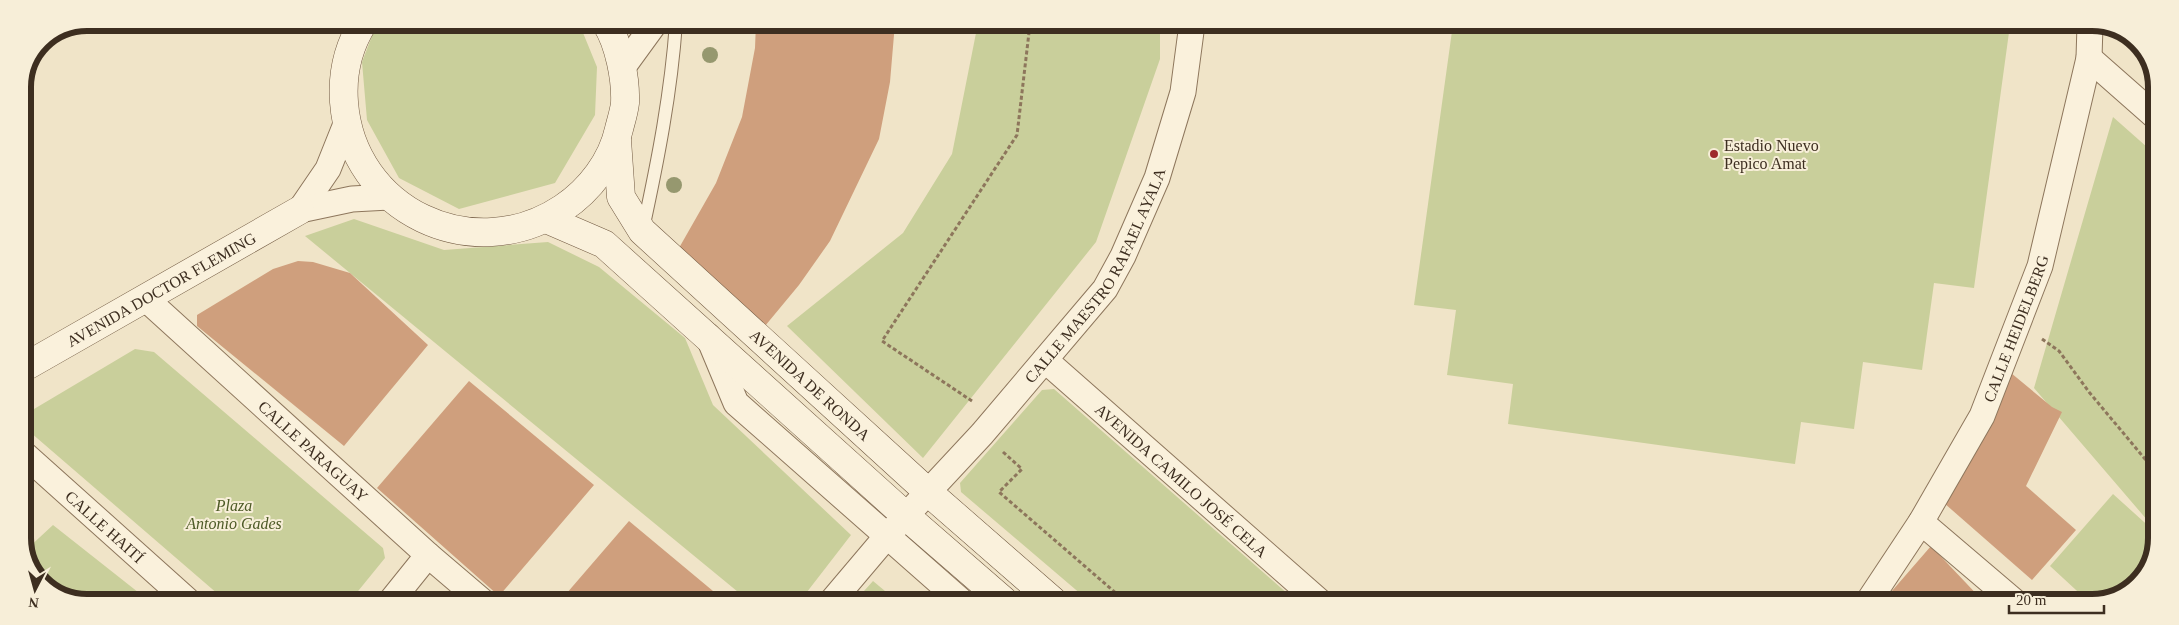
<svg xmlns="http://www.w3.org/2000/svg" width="2179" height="625" viewBox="0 0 2179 625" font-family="'Times New Roman',serif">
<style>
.farmland{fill:#e6deb5}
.green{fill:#c9cf9b}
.building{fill:#cf9f7d}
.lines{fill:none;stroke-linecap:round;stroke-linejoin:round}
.lane-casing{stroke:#8d765c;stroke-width:14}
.street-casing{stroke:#8d765c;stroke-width:27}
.secondary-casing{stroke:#6f573f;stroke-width:29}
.path{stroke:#8d765c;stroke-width:3;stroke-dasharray:4 2.5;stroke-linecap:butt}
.lane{stroke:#faf1dc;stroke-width:12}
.street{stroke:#faf1dc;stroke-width:25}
.secondary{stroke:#faf1dc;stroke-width:28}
.tree{fill:#96986f}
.poi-dot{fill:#9e2a2b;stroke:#f7eed8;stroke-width:2}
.labels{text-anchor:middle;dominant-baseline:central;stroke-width:4;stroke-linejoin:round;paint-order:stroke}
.poi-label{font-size:16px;fill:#3d2e20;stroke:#f7eed8;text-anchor:start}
.street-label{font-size:16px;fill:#3d2e20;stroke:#f7eed8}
.park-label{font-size:16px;font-style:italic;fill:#4d5a26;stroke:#f7eed8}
.rim{fill:none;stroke:#3d2e20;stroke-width:6}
</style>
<rect width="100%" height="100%" fill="#f0e4c8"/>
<!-- farmland -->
<path class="farmland" d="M2128,37L2141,45L2148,62L2129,45Z"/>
<!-- green -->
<path class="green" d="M377,23H579L597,67L595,115L555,183L459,209L399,178L367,120L362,62Z
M978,23L1160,24V59L1096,242L923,458L787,326L903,233L952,154Z
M1453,24L2010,25L1974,288L1934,283L1922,370L1863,362L1854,429L1801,422L1795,464L1508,424L1513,384L1447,375L1456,310L1414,305Z
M2113,117L2156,155L2154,528L2034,388Z
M354,219L444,250L548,242L599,267L685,338L713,405L851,535L800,601H749L305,236Z
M135,349L154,352L383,548L385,558L350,601H226L23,426L29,412Z
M1054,389L1297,602L1089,601L961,492L960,483L1042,390Z
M2113,494L2154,531V554L2131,589L2089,602L2050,566Z
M53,525L148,600H71L38,580L26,550Z
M873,581L897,601H855Z"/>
<!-- building -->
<path class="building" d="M756,23H895L890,82L879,139L830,241L799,285L765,326L679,248L716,183L742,117L755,48Z
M298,261L313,262L350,273L428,345L344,446L197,326V315L273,269Z
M2011,373L2052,407L2062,412L2026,486L2076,530L2032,580L1944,503Z
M469,381L594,485L499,596L377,488Z
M629,521L725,601H560Z
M1931,546L1984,602H1888L1885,599Z"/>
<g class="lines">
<defs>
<path id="lane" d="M643,229C658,160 671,93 676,23"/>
<g id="street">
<path d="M2089,58L2156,117"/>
<path d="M623,67L655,23"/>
<path d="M300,210L328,169L346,124"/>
<path d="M300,210L352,199L389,197"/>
<path id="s1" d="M146,299L428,555L482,601"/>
<path d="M708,336L736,403L961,601"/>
<path id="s2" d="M1045,360L1320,602"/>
<path id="s3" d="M23,453L187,600"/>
<path d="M1921,522L2015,602"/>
<path d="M391,601L428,555"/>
<path id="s4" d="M832,601L887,536L982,434L1105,289L1123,256L1157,178L1183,92L1192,24"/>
<path id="s5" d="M1868,602L1921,522L1982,416L2040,266L2089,58L2090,25"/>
</g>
<g id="secondary">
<path d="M363,23C348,47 342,75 344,102C352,211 473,268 563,208C590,190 612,161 619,129C621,121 624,112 625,103C626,79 619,43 606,23"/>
<path id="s6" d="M617,140L621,197L642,231L928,492L1053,601"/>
<path d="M546,219L604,244L906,516L1004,601"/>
<path id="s7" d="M23,368L300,210"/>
</g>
</defs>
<!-- lane casing -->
<use href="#lane" class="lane-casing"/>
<!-- street casing -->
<use href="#street" class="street-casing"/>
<!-- secondary casing -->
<use href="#secondary" class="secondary-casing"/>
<!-- path -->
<path class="path" d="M2042,339L2059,351L2089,392L2155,471
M972,401L882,341L1017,135L1030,24
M1003,452L1022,469L999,492L1125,601"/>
<!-- lane -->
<use href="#lane" class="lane"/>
<!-- street -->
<use href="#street" class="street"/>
<!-- secondary -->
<use href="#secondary" class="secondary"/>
</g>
<!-- trees -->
<g class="tree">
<circle cx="710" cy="55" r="8"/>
<circle cx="674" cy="185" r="8"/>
</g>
<!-- markers -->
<circle class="poi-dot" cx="1714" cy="154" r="5"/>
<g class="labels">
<!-- poi labels -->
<g class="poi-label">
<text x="1724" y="145">Estadio Nuevo<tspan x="1724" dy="18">Pepico Amat</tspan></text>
</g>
<!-- street labels -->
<g class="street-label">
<text stroke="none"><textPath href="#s4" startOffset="421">CALLE MAESTRO RAFAEL AYALA</textPath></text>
<text stroke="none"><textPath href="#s7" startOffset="159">AVENIDA DOCTOR FLEMING</textPath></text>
<text stroke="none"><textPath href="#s5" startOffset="312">CALLE HEIDELBERG</textPath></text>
<text stroke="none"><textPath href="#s6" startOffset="325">AVENIDA DE RONDA</textPath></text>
<text stroke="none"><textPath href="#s1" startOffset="226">CALLE PARAGUAY</textPath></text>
<text stroke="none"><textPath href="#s2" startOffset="182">AVENIDA CAMILO JOSÉ CELA</textPath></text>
<text stroke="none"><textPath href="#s3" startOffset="110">CALLE HAITÍ</textPath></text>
</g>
<!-- park labels -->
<g class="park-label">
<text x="234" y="505">Plaza<tspan x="234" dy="18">Antonio Gades</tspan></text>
</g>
</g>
<!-- crop -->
<path d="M0 0H2179V625H0ZM87 31H2092A56 56 0 0 1 2148 87V538A56 56 0 0 1 2092 594H87A56 56 0 0 1 31 538V87A56 56 0 0 1 87 31Z" fill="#f7eed8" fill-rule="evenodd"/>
<path class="rim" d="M87 31H2092A56 56 0 0 1 2148 87V538A56 56 0 0 1 2092 594H87A56 56 0 0 1 31 538V87A56 56 0 0 1 87 31Z"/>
<!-- north arrow -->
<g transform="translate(35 590) rotate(186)" stroke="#f7eed8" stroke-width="4" paint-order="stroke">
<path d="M0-4L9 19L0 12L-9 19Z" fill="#3d2e20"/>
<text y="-8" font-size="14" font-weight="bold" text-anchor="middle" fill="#3d2e20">N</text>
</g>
<!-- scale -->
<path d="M2009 605v8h95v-8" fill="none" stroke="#3d2e20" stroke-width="2.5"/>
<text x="2016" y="605" font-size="15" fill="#3d2e20" stroke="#f7eed8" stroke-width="4" paint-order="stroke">20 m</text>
</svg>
